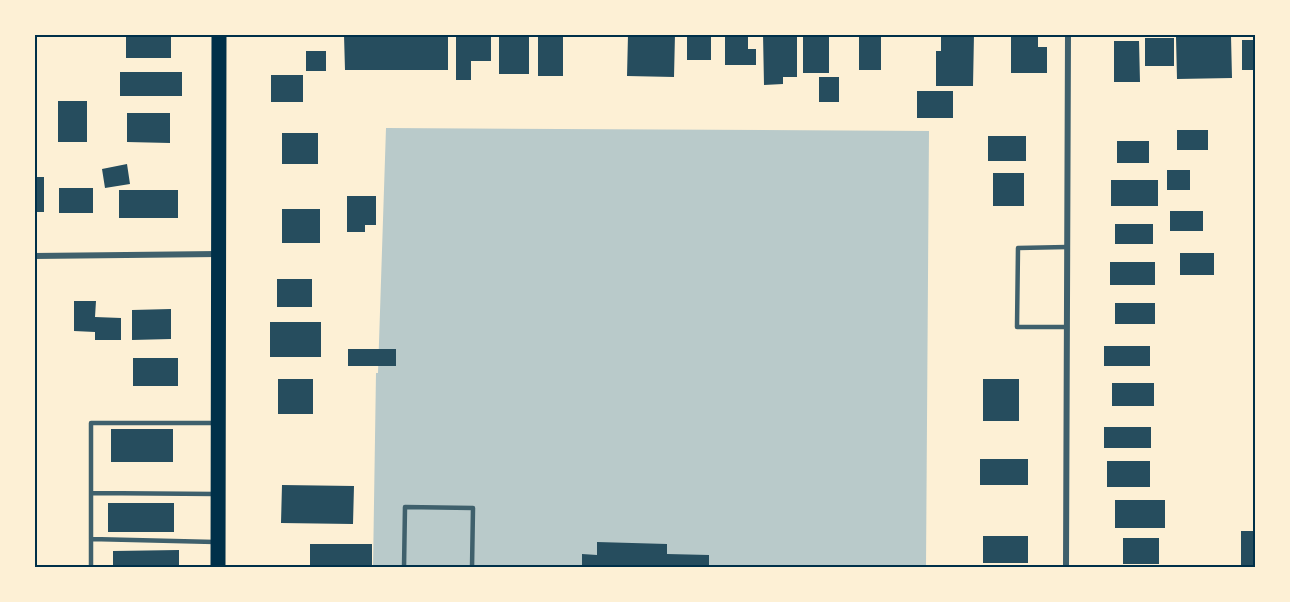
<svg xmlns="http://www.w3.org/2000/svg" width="1290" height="602" viewBox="0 0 1290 602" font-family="Arial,sans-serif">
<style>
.green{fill:#b9caca}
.building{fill:#264d5e}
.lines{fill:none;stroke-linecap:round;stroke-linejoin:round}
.service{stroke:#3f606c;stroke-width:4.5}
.minor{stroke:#3f606c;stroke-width:6}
.trunk{stroke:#003049;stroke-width:15}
.neatline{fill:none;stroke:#003049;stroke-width:2}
</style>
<rect width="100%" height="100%" fill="#fdf0d5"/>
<!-- green -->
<path class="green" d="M386,128L929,131L926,567L373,568L376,373H378Z"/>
<!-- building -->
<path class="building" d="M456,34H491V61H471V80H456Z
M499,34H529V74H499Z
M538,34H563V76H538Z
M675,34L674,77L627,76L628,35Z
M687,34H711V60H687Z
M725,34H748V49H756V65H725Z
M763,34H797V77H783V84L764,85Z
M803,34H829V73H803Z
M859,34H881V70H859Z
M941,34H974L973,86H936V51H941Z
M344,35H448V70H345Z
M1011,35H1038V47H1047V73H1011Z
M1231,36L1232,78L1177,79L1176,37Z
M126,37H171V58H126Z
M1145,38H1174V66H1145Z
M1242,40H1256V70H1242Z
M1114,41H1139L1140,82H1114Z
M306,51H326V71H306Z
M120,72H182V96H120Z
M271,75H303V102H271Z
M819,77H839V102H819Z
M917,91H953V118H917Z
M58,101H87V142H58Z
M127,113H170V143L127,142Z
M1177,130H1208V150H1177Z
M282,133H318V164H282Z
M988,136H1026V161H988Z
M1117,141H1149V163H1117Z
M127,164L130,184L105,188L102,169Z
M1167,170H1190V190H1167Z
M993,173H1024V206H993Z
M34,177H44V212H34Z
M1111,180H1158V206H1111Z
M59,188H93V213H59Z
M119,190H178V218H119Z
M347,196H376V225H365V232H347Z
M282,209H320V243H282Z
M1170,211H1203V231H1170Z
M1115,224H1153V244H1115Z
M1180,253H1214V275H1180Z
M1110,262H1155V285H1110Z
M277,279H312V307H277Z
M74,301H96L95,317L121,318V340H95V332L74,331Z
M1115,303H1155V324H1115Z
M171,309V339L132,340V310Z
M270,322H321V357H270Z
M1104,346H1150V366H1104Z
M348,349H396V366H348Z
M133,358H178V386H133Z
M278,379H313V414H278Z
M983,379H1019V421H983Z
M1112,383H1154V406H1112Z
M1104,427H1151V448H1104Z
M111,429H173V462H111Z
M980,459H1028V485H980Z
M1107,461H1150V487H1107Z
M282,485L354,486L353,524L281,523Z
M1115,500H1165V528H1115Z
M108,503H174V532H108Z
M1241,531H1256V568H1241Z
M983,536H1028V563H983Z
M1123,538H1159V564H1123Z
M597,542L667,544V554L709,555V568H582V554L597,555Z
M310,544H372V568H310Z
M179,550V568H113V551Z"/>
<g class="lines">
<!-- service -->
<path class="service" d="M1067,327H1017L1018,248L1067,247
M91,493V423H214
M91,539L215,542
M91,568V493L215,494
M404,568L405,507L473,508L472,568"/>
<!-- minor -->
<path class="minor" d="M34,256L218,254
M1066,568L1068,34"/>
<!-- trunk -->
<path class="trunk" d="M218,568L219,34"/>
</g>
<!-- border -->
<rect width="1290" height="602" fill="none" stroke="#fdf0d5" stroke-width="72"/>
<rect x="36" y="36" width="1218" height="530" class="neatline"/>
</svg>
